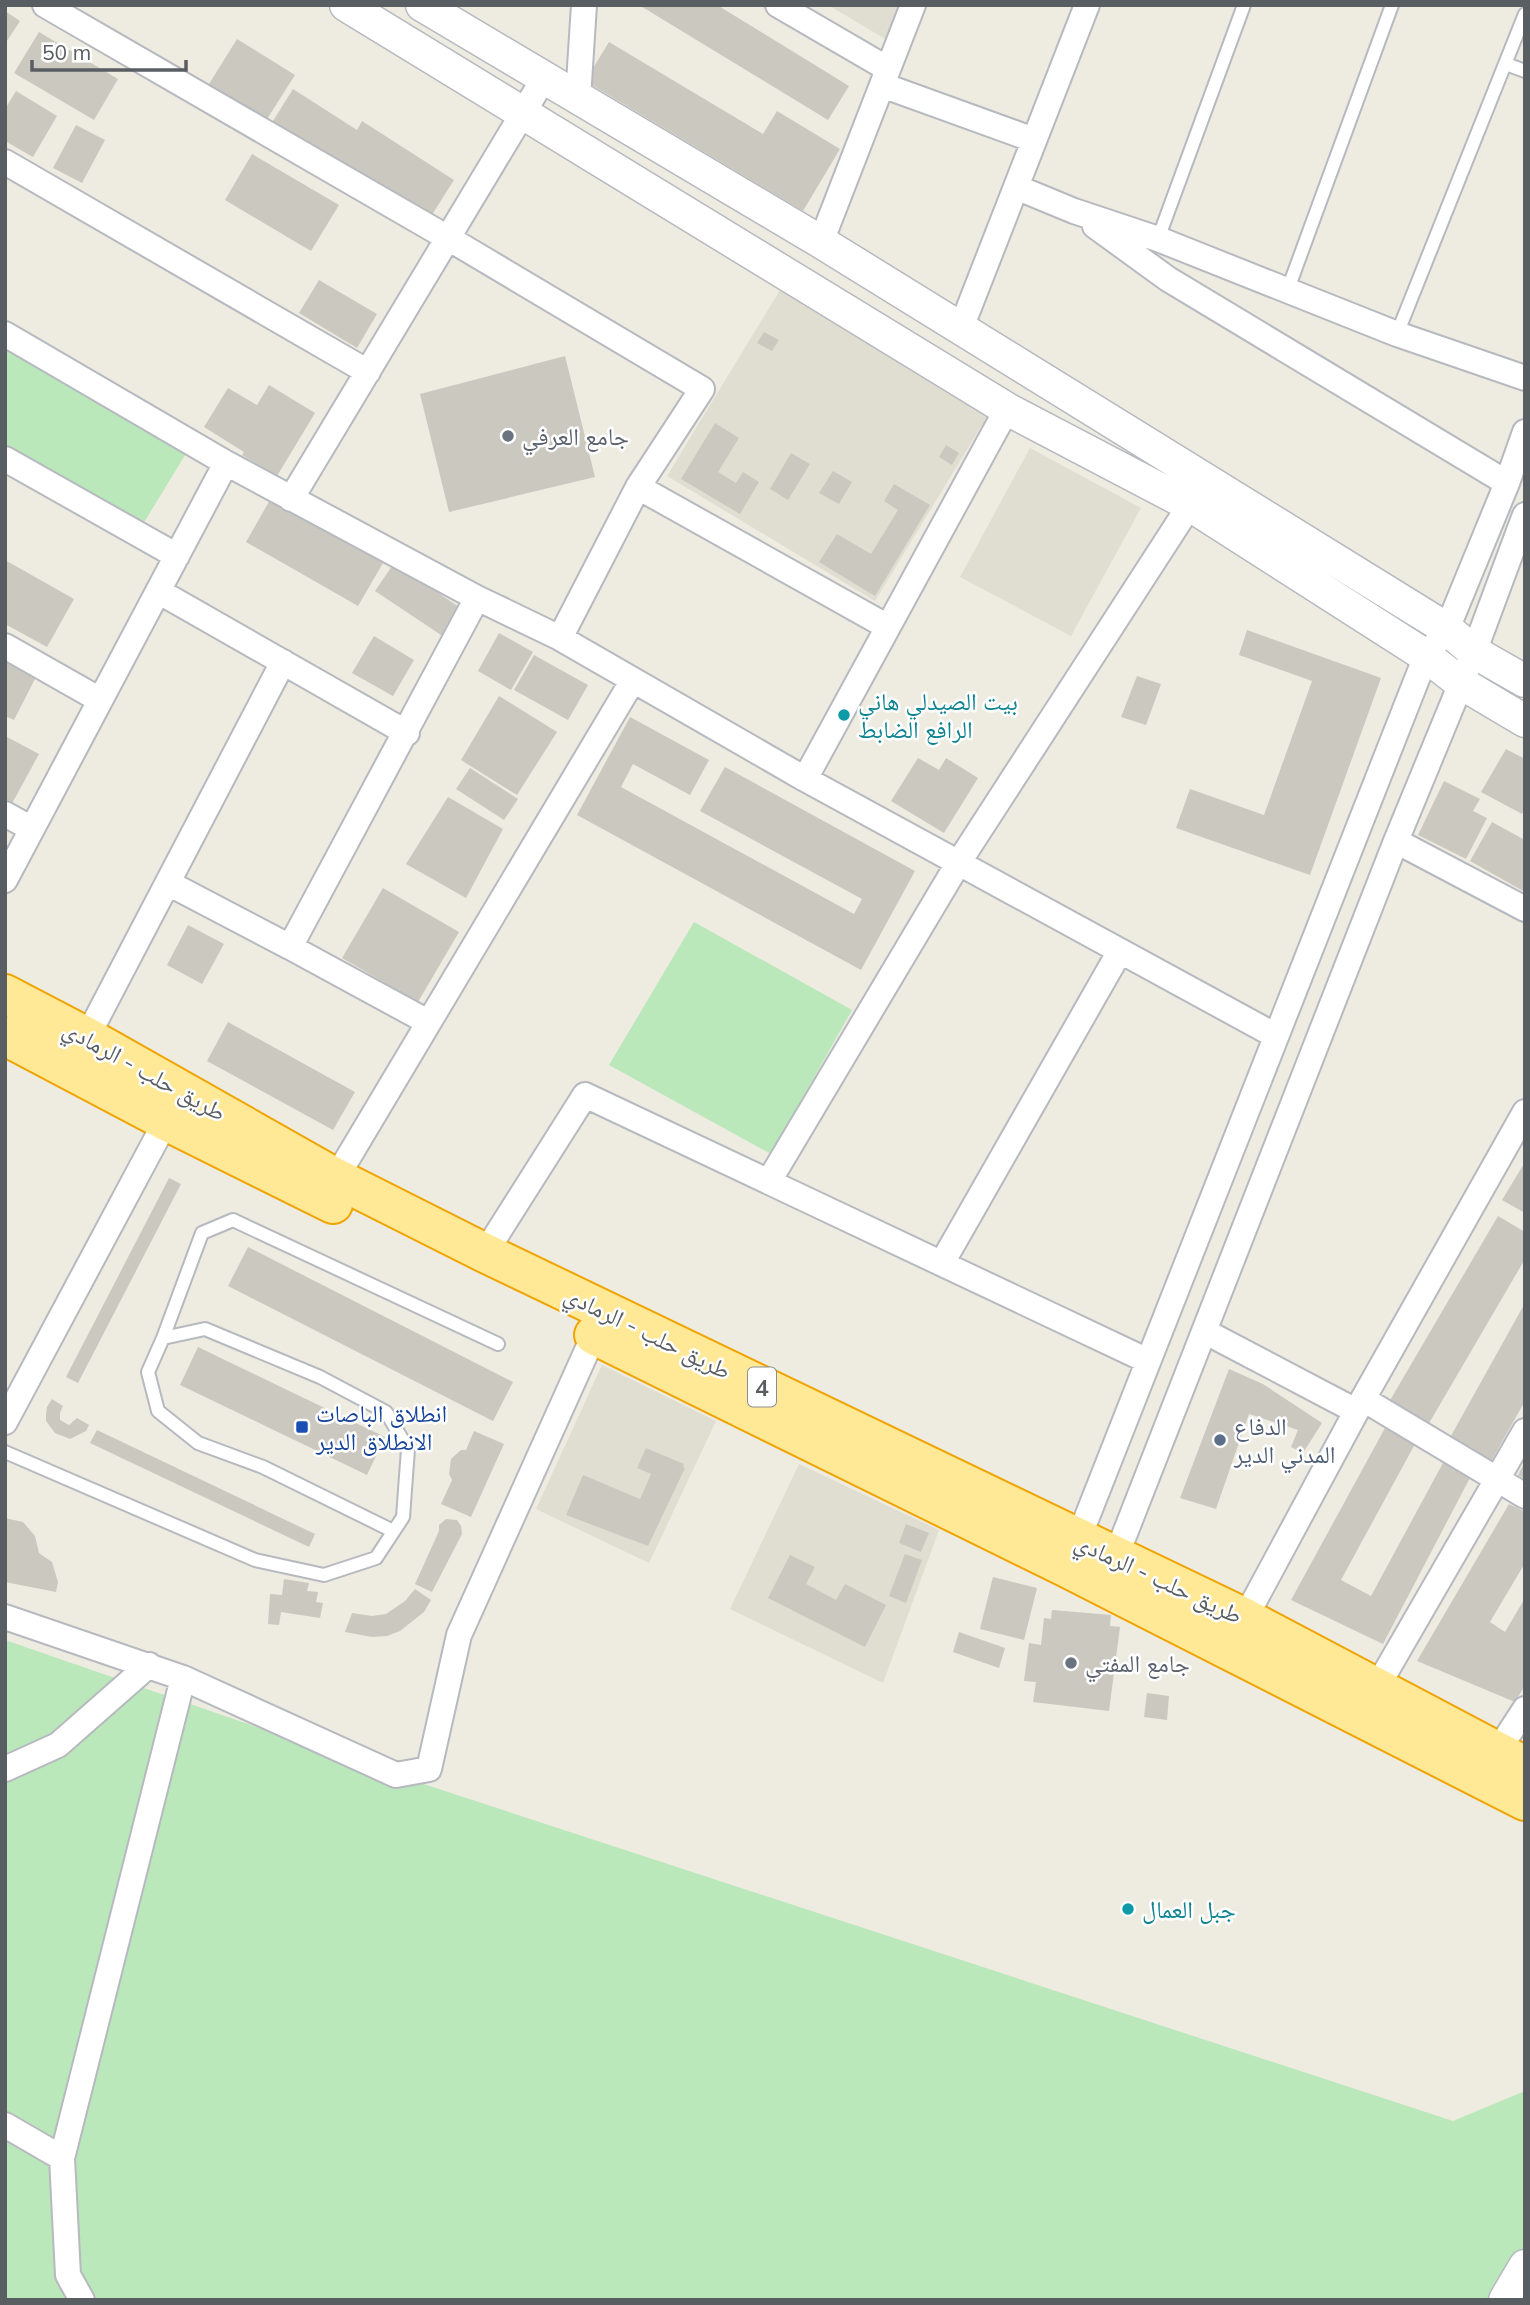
<svg xmlns="http://www.w3.org/2000/svg" width="1530" height="2305" viewBox="0 0 1530 2305" font-family="Mulish,'Noto Naskh Arabic',sans-serif">
<style>
.education{fill:#e0ddd1}
.green{fill:#bae8ba}
.building{fill:#cbc8c0}
.lines{fill:none;stroke-linecap:round;stroke-linejoin:round}
.service-casing{stroke:#b6b9bf;stroke-width:16}
.minor-casing{stroke:#b6b9bf;stroke-width:28}
.tertiary-casing{stroke:#b6b9bf;stroke-width:35}
.trunk-casing{stroke:#efa400;stroke-width:42}
.service{stroke:#fff;stroke-width:12}
.minor{stroke:#fff;stroke-width:24}
.tertiary{stroke:#fff;stroke-width:32}
.trunk{stroke:#ffe896;stroke-width:38}
.worship-dot{fill:#6b7280;stroke:#fff;stroke-width:2.5}
.culture-dot{fill:#0f9aa8;stroke:#fff;stroke-width:2.5}
.transit-dot{fill:#1a4fb4;stroke:#fff;stroke-width:2.5}
.service-dot{fill:#5c6f8a;stroke:#fff;stroke-width:2.5}
.labels{text-anchor:middle;dominant-baseline:central;stroke-width:5;stroke-linejoin:round;paint-order:stroke}
.shield{fill:#fff;stroke:#8b8e92;stroke-width:2}
.shield-label{font-size:23px;font-weight:bold;fill:#595e63}
.worship-label{font-size:24px;fill:#5b616d;stroke:#fff;text-anchor:start}
.culture-label{font-size:24px;fill:#0d838f;stroke:#fff;text-anchor:start}
.street-label{font-size:24px;fill:#595e63;stroke:#fff}
.transit-label{font-size:24px;fill:#164399;stroke:#fff;text-anchor:start}
.service-label{font-size:24px;fill:#4e5e75;stroke:#fff;text-anchor:start}
</style>
<rect width="100%" height="100%" fill="#eeebe1"/>
<!-- education -->
<path class="education" d="M828,5H900L887,40Z
M780,290L988,415L875,601L667,476Z
M1030,448L1141,508L1071,636L960,577Z
M602,1365L716,1421L649,1563L536,1509Z
M799,1464L939,1530L883,1683L730,1609Z"/>
<!-- green -->
<path class="green" d="M5,344L187,452L143,524L5,444Z
M694,922L852,1010L771,1154L609,1065Z
M5,1640L396,1775L1453,2121L1525,2091V2300H5Z"/>
<!-- building -->
<path class="building" d="M639,5H717L849,86L828,120Z
M5,11L20,21L5,44Z
M39,32L118,79L94,120L14,73Z
M237,39L295,75L267,119L209,84Z
M609,42L763,134L777,111L840,149L803,211L585,81Z
M293,89L357,130L362,121L454,180L428,221L273,121Z
M16,91L57,116L33,157L5,141V109Z
M76,125L105,140L82,183L53,168Z
M252,154L339,205L311,251L225,200Z
M319,280L377,314L357,348L299,313Z
M764,332L779,340L772,351L757,343Z
M565,356L595,477L449,512L420,394Z
M269,385L315,413L277,476L242,455L244,452L204,427L228,388L257,405Z
M715,423L739,438L718,472L736,483L743,472L759,482L740,514L681,479Z
M946,445L959,453L952,465L939,457Z
M791,453L810,464L788,500L770,489Z
M833,471L852,482L839,504L819,493Z
M894,484L930,505L875,596L819,562L837,534L871,554L898,510L884,501Z
M270,500L383,563L358,606L246,542Z
M5,560L74,599L47,647L5,624Z
M394,563L462,609L444,637L375,591Z
M1247,630L1381,678L1310,875L1176,828L1190,789L1264,815L1312,681L1239,655Z
M499,633L533,652L511,690L478,671Z
M374,636L414,660L393,696L352,673Z
M534,655L588,685L568,720L514,690Z
M5,657L38,673L14,720L5,716Z
M1137,676L1161,684L1146,725L1121,717Z
M499,696L557,732L517,795L461,760Z
M630,717L709,760L690,795L633,764L621,787L854,914L862,899L700,811L725,767L915,871L861,970L577,815Z
M5,736L39,754L9,809L5,807Z
M1506,749L1525,759V809L1522,814L1481,792Z
M918,758L939,770L946,758L978,778L944,833L891,801Z
M470,768L518,799L504,820L456,789Z
M1444,781L1480,799L1473,811L1487,818L1466,859L1418,835Z
M448,797L503,829L466,898L406,864Z
M1492,822L1525,840V892L1470,861Z
M383,888L459,932L418,1002L342,958Z
M188,925L224,944L202,984L167,965Z
M228,1022L355,1092L333,1130L207,1061Z
M1525,1162V1213L1502,1200Z
M169,1178L181,1184L78,1383L66,1377Z
M1498,1216L1525,1232V1259L1428,1425L1389,1402Z
M248,1247L513,1382L493,1421L228,1286Z
M1525,1303V1401L1489,1465L1447,1443Z
M198,1347L385,1437L367,1475L180,1385Z
M1229,1369L1263,1384L1322,1423L1303,1453L1291,1447L1298,1430L1249,1414L1216,1509L1180,1498Z
M52,1399L63,1406L60,1413V1420L69,1425L77,1418L89,1425L86,1431L70,1439L55,1433L46,1421V1414L47,1407Z
M1385,1428L1415,1444L1341,1580L1371,1596L1444,1461L1472,1474L1383,1644L1291,1600Z
M97,1430L315,1534L309,1547L90,1443Z
M474,1431L504,1444L471,1517L441,1504L452,1480L449,1474L451,1459L461,1450H466Z
M646,1448L684,1464L683,1467L685,1468L648,1546L566,1515L583,1475L640,1499L651,1474L637,1468Z
M1525,1462V1479L1518,1475Z
M1509,1504L1525,1512V1563L1490,1622L1505,1632L1525,1598V1685L1515,1702L1417,1661Z
M5,1518L23,1522L35,1536L39,1553L52,1562L58,1582L56,1592L5,1582Z
M446,1519L457,1520L461,1526L462,1534L432,1592L415,1584L439,1531V1525Z
M906,1524L929,1533L921,1552L899,1543Z
M905,1554L922,1560L906,1603L889,1596Z
M790,1555L815,1567L806,1584L836,1600L845,1584L886,1605L865,1647L768,1598Z
M993,1577L1037,1588L1024,1640L980,1629Z
M284,1579L309,1583L307,1591L318,1592L316,1602L323,1603L320,1618L281,1612L279,1625L268,1624L270,1594L282,1595Z
M415,1589L431,1600L424,1612L400,1631L387,1636L372,1637L345,1632L352,1613L372,1616L386,1614L405,1601Z
M1052,1610L1111,1615L1110,1626L1120,1627L1109,1711L1033,1702L1036,1682L1024,1681L1029,1643L1041,1645L1044,1618L1051,1619Z
M959,1632L1005,1648L999,1668L953,1652Z
M1147,1693L1169,1696L1167,1720L1144,1717Z"/>
<g class="lines">
<defs>
<path id="service" d="M1506,64L1525,71
M1158,239L1244,5
M1288,289L1392,5
M1397,334L1525,14
M163,1338L202,1233L233,1220L498,1344
M5,1452L255,1560L324,1575L376,1558L403,1517L408,1449L386,1412L320,1377L205,1329L163,1338L148,1372L158,1411L198,1443L263,1467L393,1531"/>
<path id="minor" d="M45,5L448,238L702,389L638,487L560,638
M778,5L888,69
M882,85L1034,140
M578,98L584,5
M5,162L368,372
M1016,187L1074,211L1158,239L1397,334L1525,378
M1095,226L1168,279L1507,483
M821,242L913,5
M961,328L1087,5
M5,334L226,463L477,598L560,638L805,779L1276,1036
M5,459L177,556
M638,487L888,627
M291,499L544,78
M158,591L407,733
M5,646L100,700
M805,779L1007,409
M5,814L32,829
M1396,841L1525,909
M5,880L226,463
M168,883L290,947
M428,1022L290,947L477,598
M87,1037L283,662
M336,1178L633,680
M769,1181L959,862L1190,505
M485,1253L585,1095L1148,1361
M942,1263L1120,951
M1204,1331L1356,1411
M1363,1399L1525,1496
M5,1422L166,1121
M1074,1550L1426,656L1447,629L1507,483L1525,432
M1111,1569L1396,841L1474,652L1525,515
M5,1617L183,1678L62,2158L68,2275L82,2300
M1245,1618L1363,1399L1525,1112
M183,1678L396,1775L429,1769L459,1635L594,1335
M1377,1687L1525,1431
M1497,1752L1525,1709
M5,1769L58,1745L149,1665
M5,2125L62,2158"/>
<path id="tertiary" d="M346,5L1007,409L1190,505L1426,656L1461,683L1525,721
M422,5L821,242L1447,629L1474,652L1525,681
M1505,2300L1525,2266"/>
<path id="trunk" d="M5,994L87,1037L336,1178L485,1253L1245,1618L1525,1766
M5,1036L166,1121L333,1204
M594,1335L1067,1568L1525,1801"/>
</defs>
<!-- service casing -->
<use href="#service" class="service-casing"/>
<!-- minor casing -->
<use href="#minor" class="minor-casing"/>
<!-- tertiary casing -->
<use href="#tertiary" class="tertiary-casing"/>
<!-- trunk casing -->
<use href="#trunk" class="trunk-casing"/>
<!-- service -->
<use href="#service" class="service"/>
<!-- minor -->
<use href="#minor" class="minor"/>
<!-- tertiary -->
<use href="#tertiary" class="tertiary"/>
<!-- trunk -->
<use href="#trunk" class="trunk"/>
</g>
<!-- markers -->
<g class="worship-dot">
<circle cx="508" cy="436" r="7"/>
<circle cx="1071" cy="1663" r="7"/>
</g>
<g class="culture-dot">
<circle cx="844" cy="715" r="7"/>
<circle cx="1128" cy="1909" r="7"/>
</g>
<rect class="transit-dot" x="295" y="1420" width="14" height="14" rx="3.5"/>
<circle class="service-dot" cx="1220" cy="1440" r="7"/>
<g class="labels">
<!-- shield labels -->
<rect class="shield" x="748" y="1367.5" width="28" height="39" rx="5"/>
<g class="shield-label">
<text x="762" y="1387">4</text>
</g>
<!-- worship labels -->
<g class="worship-label">
<text x="522" y="436">جامع العرفي</text>
<text x="1085" y="1663">جامع المفتي</text>
</g>
<!-- culture labels -->
<g class="culture-label">
<text x="858" y="701">بيت الصيدلي هاني<tspan x="858" dy="28">الرافع الضابط</tspan></text>
<text x="1142" y="1909">جبل العمال</text>
</g>
<!-- street labels -->
<g class="street-label">
<text transform="translate(145 1070) rotate(29)">طريق حلب - الرمادي</text>
<text transform="translate(648 1332) rotate(26)">طريق حلب - الرمادي</text>
<text transform="translate(1159 1578) rotate(25)">طريق حلب - الرمادي</text>
</g>
<!-- transit labels -->
<g class="transit-label">
<text x="316" y="1413">انطلاق الباصات<tspan x="316" dy="28">الانطلاق الدير</tspan></text>
</g>
<!-- service labels -->
<g class="service-label">
<text x="1234" y="1426">الدفاع<tspan x="1234" dy="28">المدني الدير</tspan></text>
</g>
</g>
<!-- border -->
<rect width="1530" height="2305" fill="none" stroke="#595e63" stroke-width="14"/>
<!-- scale -->
<path d="M32 60v10h154v-10" fill="none" stroke="#595e63" stroke-width="3.5"/>
<text x="42" y="60" font-size="21" fill="#595e63" stroke="#ffffff" stroke-width="5" paint-order="stroke">50 m</text>
</svg>
